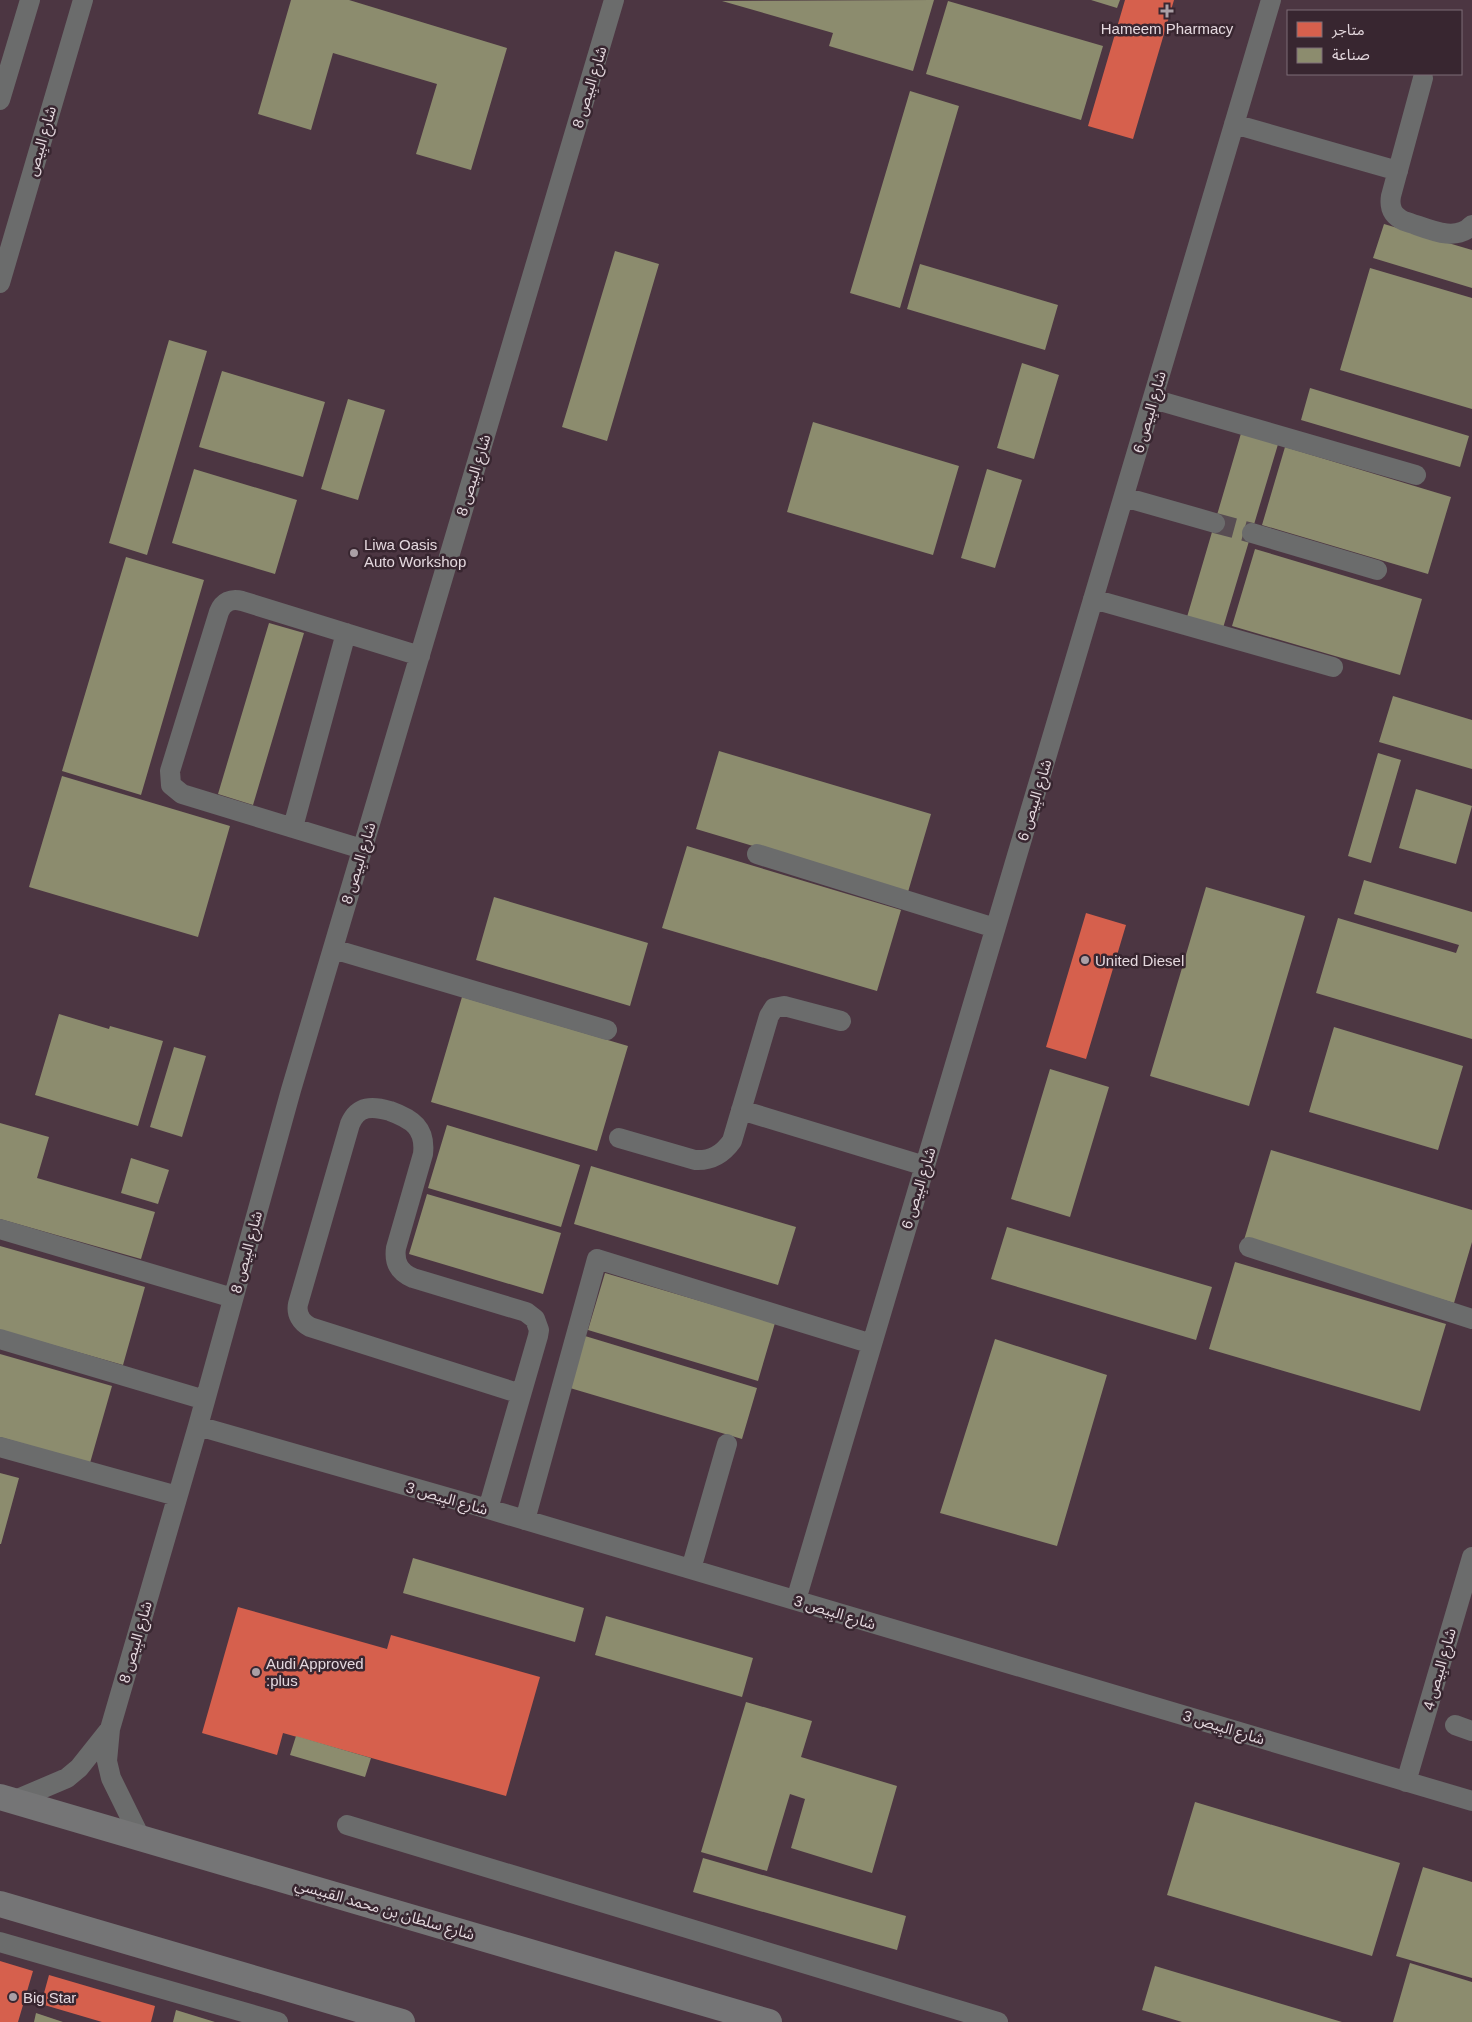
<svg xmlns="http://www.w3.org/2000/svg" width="1472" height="2022" viewBox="0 0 1472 2022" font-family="Arial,'Noto Sans Arabic',sans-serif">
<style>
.built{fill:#4c3642;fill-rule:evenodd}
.shops{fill:#d6604d}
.industry{fill:#8c8c6e}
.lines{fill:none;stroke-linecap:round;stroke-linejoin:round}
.minor-tunnel{stroke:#584d53;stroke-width:20;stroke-dasharray:20 10;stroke-linecap:butt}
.minor{stroke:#6b6c6c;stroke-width:20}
.major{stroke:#757576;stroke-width:26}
.poi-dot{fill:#aa9fa5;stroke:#382630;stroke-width:2}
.labels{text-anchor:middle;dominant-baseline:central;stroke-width:5;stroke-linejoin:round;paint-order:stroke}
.poi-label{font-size:15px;fill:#e4d8de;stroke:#382630;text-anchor:start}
.street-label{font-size:15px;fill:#e4d8de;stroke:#382630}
</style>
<rect width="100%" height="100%" fill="#3f343a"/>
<!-- built -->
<path class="built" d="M0,0H1472V2022H0ZM1288,11H1461V74H1288Z"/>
<!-- shops -->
<path class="shops" d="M1125,0H1174L1133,139L1088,126Z
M1086,913L1126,925L1086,1059L1046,1047Z
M238,1607L387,1649L391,1635L540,1677L506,1796L283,1733L277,1755L202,1733Z
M0,1961L33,1971L18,2022H0Z
M49,1975L155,2006L151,2022H102L41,2004Z"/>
<!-- industry -->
<path class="industry" d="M291,0H349L507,48L471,170L416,154L437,84L333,53L311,130L258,114Z
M934,0L913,71L829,46L833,33L722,1Z
M1091,0H1120L1117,8Z
M948,1L1103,46L1081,120L926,74Z
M910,91L959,106L900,308L850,293Z
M1384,224L1472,250V288L1373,258Z
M615,251L659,264L607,441L562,427Z
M920,264L1058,305L1045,350L907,309Z
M1370,268L1472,298V409L1340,370Z
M169,340L207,351L147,555L109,543Z
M1022,363L1059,375L1034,459L997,448Z
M222,371L325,402L303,477L199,447Z
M1310,388L1469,436L1460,467L1301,420Z
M348,399L385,410L358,500L321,489Z
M813,422L959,466L933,555L787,512Z
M1242,430L1279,441L1223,628L1187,617Z
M1285,447L1451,497L1428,574L1262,525Z
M194,469L297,500L275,574L172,543Z
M987,469L1022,480L995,568L961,558Z
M1255,549L1422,599L1400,675L1232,626Z
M126,557L204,580L141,795L62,771Z
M269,623L304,633L253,805L218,794Z
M1393,696L1472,720V769L1379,742Z
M719,751L931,814L908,892L696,829Z
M1378,753L1401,760L1371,863L1348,856Z
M62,776L230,826L198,937L29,887Z
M1416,789L1472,806L1456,864L1399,848Z
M687,846L901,910L877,991L662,928Z
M1364,880L1472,912V1039L1316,993L1338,918L1456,953L1459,945L1354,914Z
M1206,887L1305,916L1249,1106L1150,1076Z
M494,897L648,943L630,1006L476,960Z
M462,997L628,1046L597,1151L431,1102Z
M59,1014L109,1029L110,1026L163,1041L138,1126L35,1095Z
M1334,1027L1463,1066L1438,1150L1309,1112Z
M174,1047L206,1056L182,1137L150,1127Z
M1050,1069L1109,1087L1070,1217L1011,1199Z
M0,1123L49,1137L37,1178L155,1212L141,1259L0,1219Z
M447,1125L580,1165L561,1227L428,1188Z
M1271,1150L1472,1210V1242L1454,1303L1244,1240Z
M131,1158L169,1170L158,1204L121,1193Z
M591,1166L796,1227L778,1285L574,1224Z
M427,1194L561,1233L543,1294L409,1254Z
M1007,1227L1212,1287L1196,1340L991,1279Z
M0,1246L145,1287L123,1365L0,1330Z
M1235,1262L1446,1324L1420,1411L1209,1349Z
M605,1273L775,1323L758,1381L588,1330Z
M585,1336L757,1388L742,1439L570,1388Z
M995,1339L1107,1375L1057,1546L940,1513Z
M0,1354L112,1386L90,1463L0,1437Z
M0,1473L19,1478L1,1544H0Z
M413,1558L584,1608L575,1642L403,1593Z
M606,1616L753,1658L742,1697L595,1655Z
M746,1702L812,1721L801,1757L897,1786L872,1873L791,1848L805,1799L790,1794L767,1871L701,1852Z
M296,1736L371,1758L365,1777L290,1755Z
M1195,1802L1400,1863L1372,1956L1167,1895Z
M703,1858L906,1916L897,1950L693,1892Z
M1423,1867L1472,1882V1978L1396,1956Z
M1410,1963L1472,1982V2022H1393Z
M1155,1966L1342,2022H1182L1142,2010Z
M176,2010L215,2022H173Z
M36,2013L63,2022H34Z"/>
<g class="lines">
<!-- minor-tunnel -->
<path class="minor-tunnel" d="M1215,523L1252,533"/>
<!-- minor -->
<path class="minor" d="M1423,78L1391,196C1389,208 1393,216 1404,221C1425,227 1455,244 1472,225
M0,100L30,0
M1234,124L1398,171
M0,283L83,0
M1153,399L1416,475
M1124,497L1215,523
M1252,533L1377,570
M1093,599L1333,667
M293,827L346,633
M362,849L182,794L171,785L170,771L219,612C223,602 231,598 242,601L420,656
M757,854L995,928
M333,949L607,1030
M741,1110L925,1166
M619,1138L695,1160C711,1161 722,1155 732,1141L769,1016L774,1008L784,1006L841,1021
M0,1229L233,1298
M1249,1247L1472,1319
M0,1339L205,1400
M198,1426L488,1509L1472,1801
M0,1447L177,1496
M488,1509L538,1336L539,1330L535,1319L526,1312L413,1278C399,1272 394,1262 396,1248L423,1154C426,1128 412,1119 390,1111C373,1106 358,1105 350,1124L298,1304C296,1314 301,1322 310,1327L521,1394
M525,1520L597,1259L872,1344
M691,1569L727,1444
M796,1600L1271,0
M1455,1725L1472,1731
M1406,1782L1472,1557
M13,1801L67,1778L79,1768L110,1729
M347,1825L998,2022
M140,1837L111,1778L107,1761L110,1729L198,1426L291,1090L614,0
M0,1942L278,2022"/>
<!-- major -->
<path class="major" d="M0,1797L769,2022
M0,1904L402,2022"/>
</g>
<!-- markers -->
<g class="poi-dot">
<path d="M1164.5 3.5h5v5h5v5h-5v5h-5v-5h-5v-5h5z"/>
<circle cx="354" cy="553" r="5"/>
<circle cx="1085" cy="960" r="5"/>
<circle cx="256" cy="1672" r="5"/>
<circle cx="13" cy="1997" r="5"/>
</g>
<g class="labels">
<!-- poi labels -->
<g class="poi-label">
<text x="1167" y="28" text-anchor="middle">Hameem Pharmacy</text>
<text x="364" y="544">Liwa Oasis<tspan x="364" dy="17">Auto Workshop</tspan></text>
<text x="1095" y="960">United Diesel</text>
<text x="266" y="1663">Audi Approved<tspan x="266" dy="17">:plus</tspan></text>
<text x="23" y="1997">Big Star</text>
</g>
<!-- street labels -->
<g class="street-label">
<text transform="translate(589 87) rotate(-73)">شارع البِيص 8</text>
<text transform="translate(41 141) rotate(-74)">شارع البِيص</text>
<text transform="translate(1149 412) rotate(-74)">شارع البِيص 6</text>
<text transform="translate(473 475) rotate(-73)">شارع البِيص 8</text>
<text transform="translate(1034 800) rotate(-73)">شارع البِيص 6</text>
<text transform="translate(358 863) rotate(-73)">شارع البِيص 8</text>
<text transform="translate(918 1188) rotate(-73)">شارع البِيص 6</text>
<text transform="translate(246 1252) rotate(-75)">شارع البِيص 8</text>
<text transform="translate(447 1498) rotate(16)">شارع البِيص 3</text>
<text transform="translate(835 1612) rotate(17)">شارع البِيص 3</text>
<text transform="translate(135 1642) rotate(-74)">شارع البِيص 8</text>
<text transform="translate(1439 1669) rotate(-74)">شارع البِيص 4</text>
<text transform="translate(1224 1727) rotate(17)">شارع البِيص 3</text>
<text transform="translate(385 1909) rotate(16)">شارع سلطان بن محمد القبيسي</text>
</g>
</g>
<!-- legend -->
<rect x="1287" y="10" width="175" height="65" fill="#382630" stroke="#7d6d76"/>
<rect x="1297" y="22" width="25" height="15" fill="#d6604d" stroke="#7d6d76"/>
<text x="1332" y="35" font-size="15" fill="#e4d8de">متاجر</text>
<rect x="1297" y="48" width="25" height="15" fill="#8c8c6e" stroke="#7d6d76"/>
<text x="1332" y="60" font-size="15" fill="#e4d8de">صناعة</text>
</svg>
